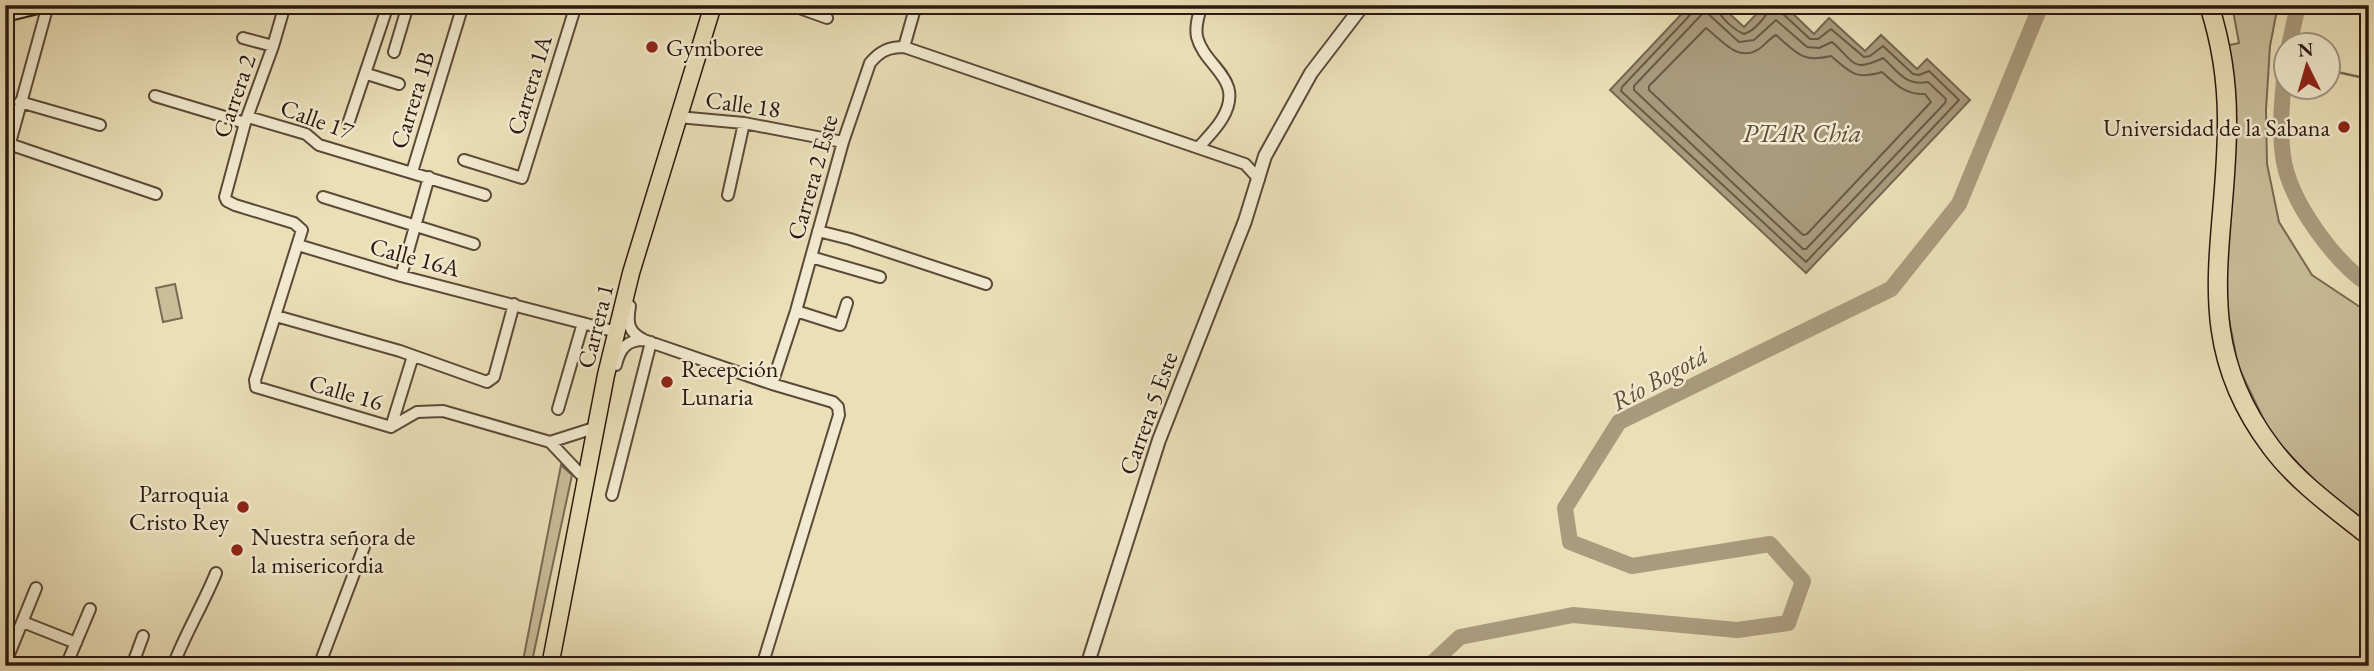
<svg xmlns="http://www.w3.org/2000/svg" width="2374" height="671" viewBox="0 0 2374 671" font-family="'EB Garamond',serif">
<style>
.green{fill:#cabd9a;stroke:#7a6a54;stroke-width:2}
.water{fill:#aa9b7e;stroke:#776752;stroke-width:2}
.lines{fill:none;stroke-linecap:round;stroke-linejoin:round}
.shore{stroke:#6a5a46;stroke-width:2}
.stream{stroke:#776752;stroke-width:2.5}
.river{stroke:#aa9b7e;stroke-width:16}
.minor-casing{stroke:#5b4a39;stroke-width:14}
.tertiary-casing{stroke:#5b4a39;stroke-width:16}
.secondary-casing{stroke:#2b180f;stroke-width:18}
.primary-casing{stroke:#2b180f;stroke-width:19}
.trunk-casing{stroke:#2b180f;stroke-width:21}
.minor{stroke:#f2ead0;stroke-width:10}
.tertiary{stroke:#f2ead0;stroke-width:12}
.secondary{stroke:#f2ead0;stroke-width:14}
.primary{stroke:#ebdfb7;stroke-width:16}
.trunk{stroke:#ebdfb7;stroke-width:18}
.poi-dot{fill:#8f2418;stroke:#f2ead0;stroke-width:2.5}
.labels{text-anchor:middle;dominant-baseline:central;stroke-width:5;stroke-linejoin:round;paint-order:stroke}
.poi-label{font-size:24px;fill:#2b180f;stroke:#f2ead0;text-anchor:start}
.street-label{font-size:24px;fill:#2b180f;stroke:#f2ead0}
.water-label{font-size:26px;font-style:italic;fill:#5e4c3b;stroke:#f2ead0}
</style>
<rect width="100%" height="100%" fill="#ebdfb7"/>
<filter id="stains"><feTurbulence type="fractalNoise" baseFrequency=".00286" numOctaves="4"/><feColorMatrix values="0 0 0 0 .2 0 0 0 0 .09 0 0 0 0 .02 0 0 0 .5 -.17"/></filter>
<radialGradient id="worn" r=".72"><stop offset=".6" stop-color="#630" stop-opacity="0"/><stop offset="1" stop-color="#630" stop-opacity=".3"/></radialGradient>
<!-- green -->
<path class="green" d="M2232,5H2278L2270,46L2266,110L2267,164L2279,222L2312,275L2369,313V528L2327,495L2270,433L2238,366L2224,293L2236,117L2225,46L2239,43Z
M175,284L182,318L163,322L156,288Z
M561,465L572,475L531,666H522Z"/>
<!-- water -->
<path class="water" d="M1690,5H1720L1744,27L1765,5H1784L1814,34L1829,18L1865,51L1881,35L1917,69L1927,59L1970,100L1806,273L1610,90Z"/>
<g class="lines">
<!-- shore -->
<path class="shore" d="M1694,5L1692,13L1622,87L1621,91L1806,262L1959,100L1929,71L1919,75L1913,74L1883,46L1870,56L1864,57L1831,29L1818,39H1810L1782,13L1780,5
M1716,5C1718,16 1734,30 1744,34C1754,31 1768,16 1770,5
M1705,11L1739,42L1754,40L1776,20L1807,47L1819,48L1832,42C1855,62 1852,73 1883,58C1899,72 1905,86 1928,82L1946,99L1945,103L1806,249H1803L1634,90V86Z
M1706,28C1722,40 1737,63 1759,49C1766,44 1770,38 1776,35C1797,53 1802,63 1831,56C1851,73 1855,80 1882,72C1897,85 1905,95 1925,94L1931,102L1807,234L1803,235L1649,90V86Z"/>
<!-- stream -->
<path class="stream" d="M2328,70L2369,79"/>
<!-- river -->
<path class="river" d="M2289,46L2298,5
M2286,59C2283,92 2278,128 2284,162C2292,204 2334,261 2369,285
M1429,666L1460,637L1573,615L1737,630L1788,623L1803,581L1770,544L1632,566L1570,542L1565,508L1619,422L1891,289L1959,204L2041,5"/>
<defs>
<path id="minor" d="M285,5L273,46L245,123L225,197L227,201L235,205L294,223L302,230L255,380L256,387L391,427L417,412L443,411L550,442L585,479
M791,5L827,18
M243,38L273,46
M904,47L916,5
M394,52L408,5
M367,74L399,84
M155,96L245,123
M20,102L100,125
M248,117L306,134L319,145L485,195
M678,117L744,123L843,142
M348,124L388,5
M9,144L156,194
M1198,148C1206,139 1216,129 1222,119C1246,79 1205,68 1197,37C1195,26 1198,16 1202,5
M464,160L522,178L576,5
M5,161L48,5
M412,172L463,5
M728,195L744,123
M323,197L474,244
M818,231L850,239L986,284
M298,245L401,276L617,332
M811,257L880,277
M401,276L429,177
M630,306C627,323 628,332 644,340L772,384L833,402L838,407L839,415L762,666
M796,311L840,325L847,303
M276,316L400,351L487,382L494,377L514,304
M616,365C620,348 627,340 644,340
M772,384L796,311L843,142L870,63C880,51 889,47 904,47L1245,164L1259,179
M558,409L583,323
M391,427L413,356
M550,442L594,428
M612,495L651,342
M23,622L76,643
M5,664L36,588
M66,666L90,609
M132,666L143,636
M173,666C185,634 203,605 216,573
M319,666L364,547"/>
<path id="tertiary" d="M1087,666L1159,440L1245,221L1265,156L1311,73L1363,5"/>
<path id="secondary" d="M5,14L42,5"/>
<path id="primary" d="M550,666L606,375L631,273L713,5"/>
<path id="trunk" d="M2209,5C2221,42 2227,81 2227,120C2228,243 2187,336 2271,447C2297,482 2334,508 2369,536"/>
</defs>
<!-- minor casing -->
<use href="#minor" class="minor-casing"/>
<!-- tertiary casing -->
<use href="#tertiary" class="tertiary-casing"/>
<!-- secondary casing -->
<use href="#secondary" class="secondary-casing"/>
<!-- primary casing -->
<use href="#primary" class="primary-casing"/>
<!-- trunk casing -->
<use href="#trunk" class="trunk-casing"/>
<!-- minor -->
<use href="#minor" class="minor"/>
<!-- tertiary -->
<use href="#tertiary" class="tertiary"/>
<!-- secondary -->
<use href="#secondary" class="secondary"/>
<!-- primary -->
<use href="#primary" class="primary"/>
<!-- trunk -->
<use href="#trunk" class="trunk"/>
</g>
<!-- markers -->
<g class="poi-dot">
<circle cx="652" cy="47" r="7"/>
<circle cx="2344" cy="127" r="7"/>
<circle cx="667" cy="382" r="7"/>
<circle cx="243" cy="507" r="7"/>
<circle cx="237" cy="550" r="7"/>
</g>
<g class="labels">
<!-- poi labels -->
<g class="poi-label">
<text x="666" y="47">Gymboree</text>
<text x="2330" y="127" text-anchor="end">Universidad de la Sabana</text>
<text x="681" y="368">Recepción<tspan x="681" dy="28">Lunaria</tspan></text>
<text x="229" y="493" text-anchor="end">Parroquia<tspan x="229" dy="28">Cristo Rey</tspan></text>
<text x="251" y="536">Nuestra señora de<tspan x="251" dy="28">la misericordia</tspan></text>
</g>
<!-- street labels -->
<g class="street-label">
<text transform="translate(529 85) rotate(-73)">Carrera 1A</text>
<text transform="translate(234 96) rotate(-71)">Carrera 2</text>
<text transform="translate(412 100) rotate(-73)">Carrera 1B</text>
<text transform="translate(743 104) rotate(8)">Calle 18</text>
<text transform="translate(317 119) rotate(20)">Calle 17</text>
<text transform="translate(812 177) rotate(-74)">Carrera 2 Este</text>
<text transform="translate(415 257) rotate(15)">Calle 16A</text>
<text transform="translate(595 326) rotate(-76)">Carrera 1</text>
<text transform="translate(346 392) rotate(16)">Calle 16</text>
<text transform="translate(1148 413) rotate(-70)">Carrera 5 Este</text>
</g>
<!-- water labels -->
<g class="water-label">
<text x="1802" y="133">PTAR Chia</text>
<text transform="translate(1659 378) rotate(-29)">Río Bogotá</text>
</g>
</g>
<!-- margin -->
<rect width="2374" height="671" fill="none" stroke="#ebdfb7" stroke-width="28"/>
<rect x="7" y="7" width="2360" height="657" fill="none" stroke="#2b180f" stroke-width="3.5"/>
<rect x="14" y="14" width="2346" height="643" fill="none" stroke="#2b180f" stroke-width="2"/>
<!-- north arrow -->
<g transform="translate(2307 66) rotate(355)"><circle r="33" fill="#f2ead0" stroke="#a29683" stroke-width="2"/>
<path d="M0-5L12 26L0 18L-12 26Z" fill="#8f2418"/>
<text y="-10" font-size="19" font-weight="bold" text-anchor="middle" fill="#2b180f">N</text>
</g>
<rect width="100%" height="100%" filter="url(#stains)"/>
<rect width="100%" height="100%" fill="url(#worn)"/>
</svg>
